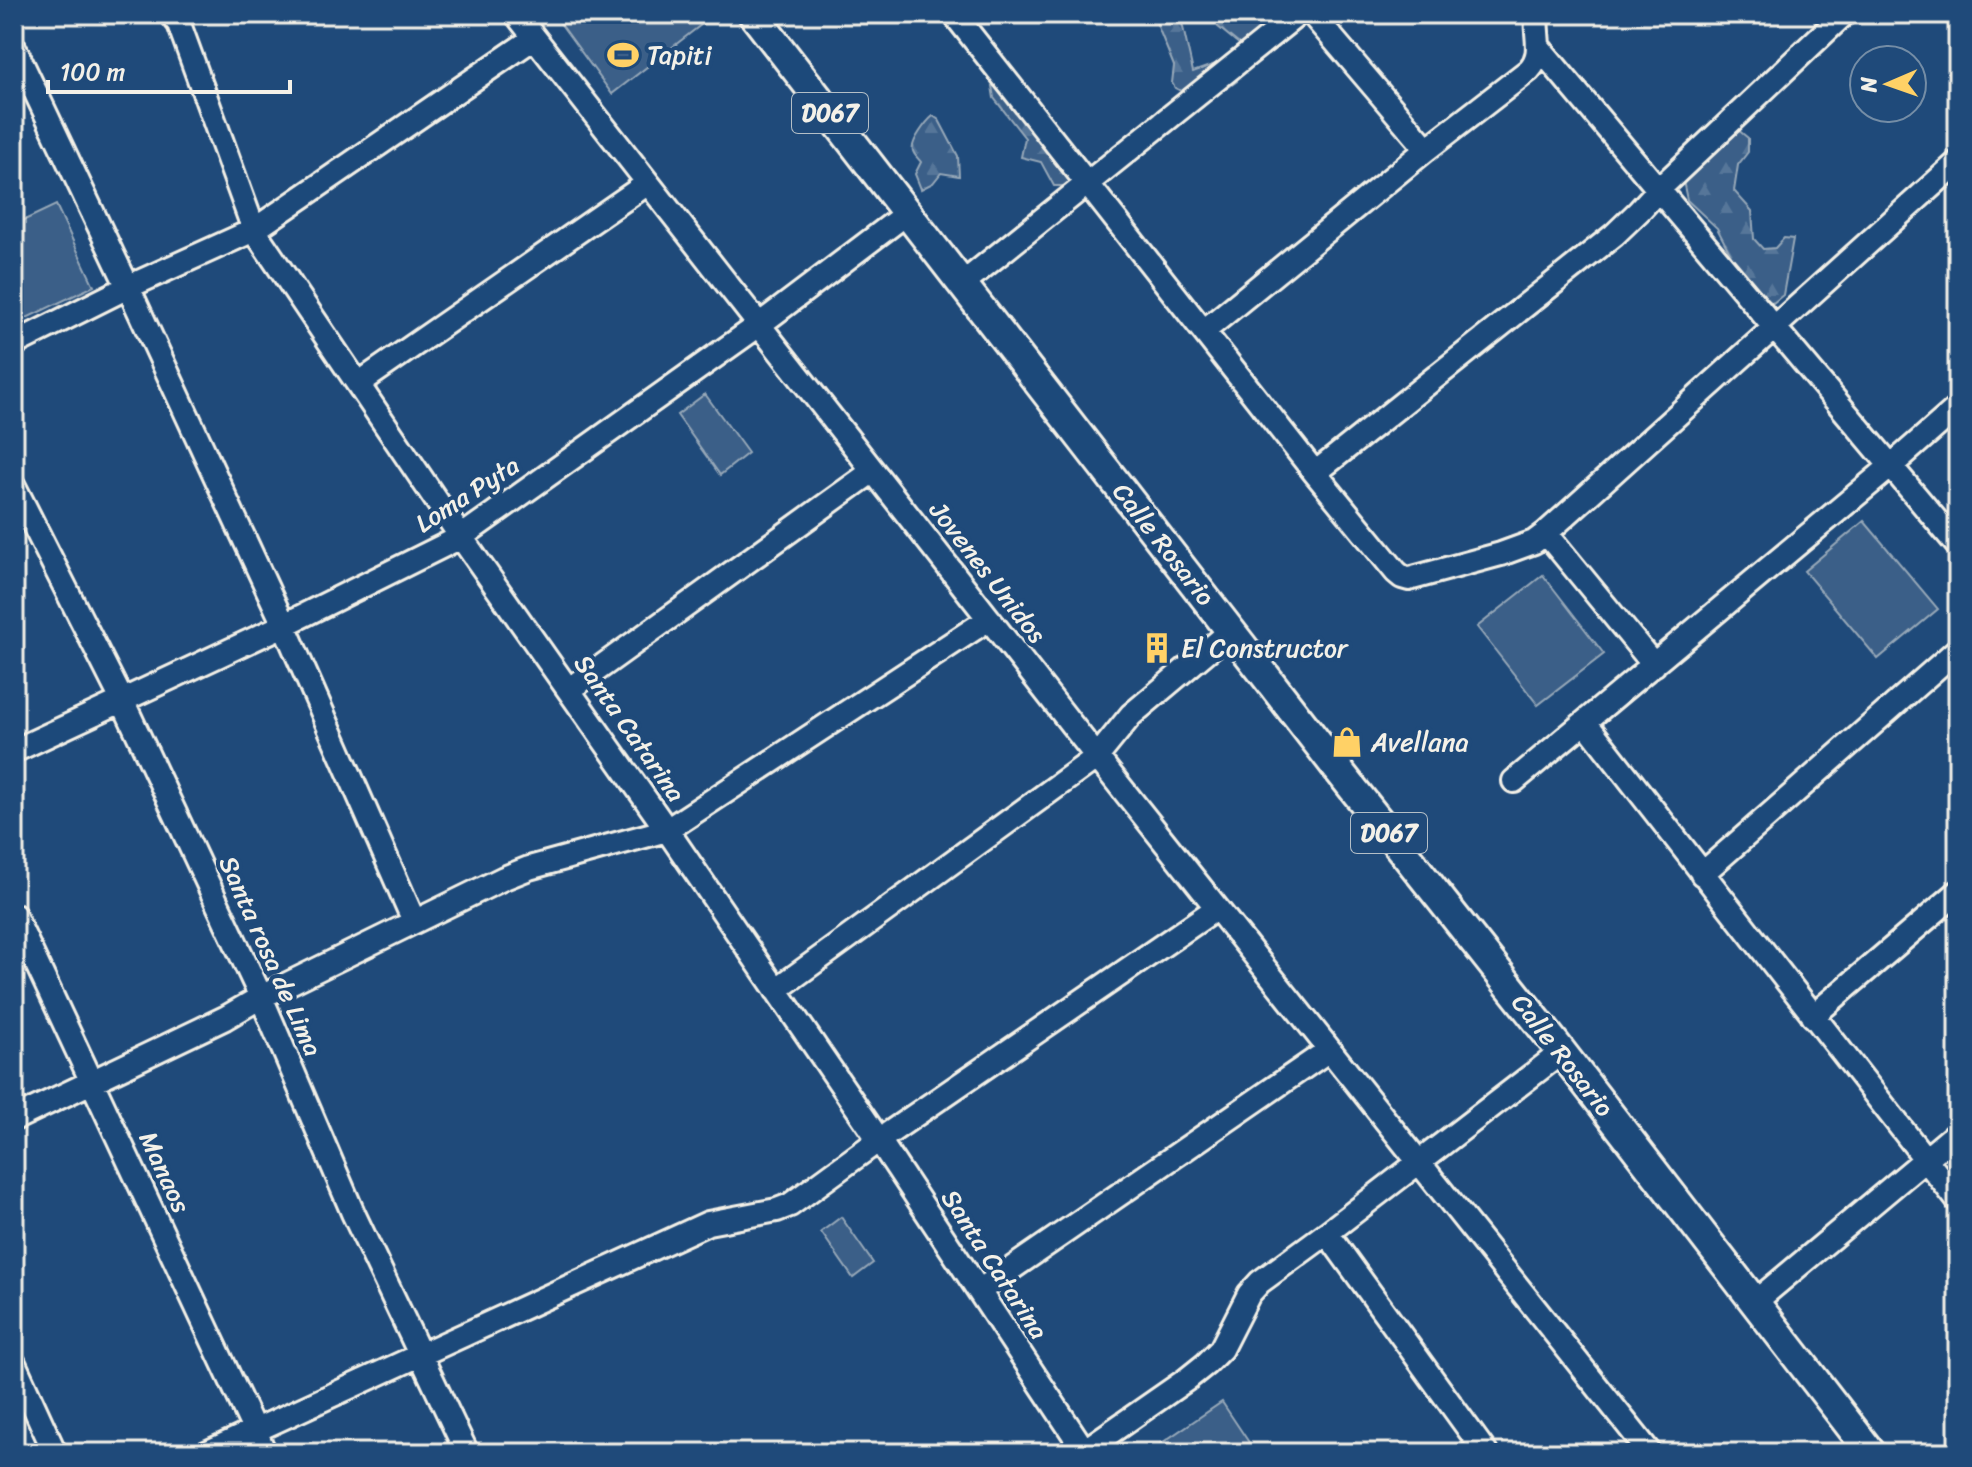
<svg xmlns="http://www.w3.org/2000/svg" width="1972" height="1467" viewBox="0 0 1972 1467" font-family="Sriracha,sans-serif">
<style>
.forest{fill:url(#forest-firs);stroke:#97a8b8;stroke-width:2}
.pitch{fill:#3a5f88;stroke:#97a8b8;stroke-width:2}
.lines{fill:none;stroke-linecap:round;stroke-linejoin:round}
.minor-casing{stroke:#f4f1e8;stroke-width:28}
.major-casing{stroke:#f4f1e8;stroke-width:34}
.minor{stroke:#1f4a7a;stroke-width:22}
.major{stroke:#1f4a7a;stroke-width:28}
.labels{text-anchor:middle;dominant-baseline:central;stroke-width:8;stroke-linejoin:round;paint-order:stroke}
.shield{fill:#1f4a7a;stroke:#b4bfc7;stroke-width:2}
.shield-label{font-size:24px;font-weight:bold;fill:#f4f1e8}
.poi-label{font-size:26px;fill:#f4f1e8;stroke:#1f4a7a;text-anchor:start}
.street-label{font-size:26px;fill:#f4f1e8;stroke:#1f4a7a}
</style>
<defs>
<pattern id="forest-firs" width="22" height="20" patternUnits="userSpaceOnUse" patternTransform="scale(2)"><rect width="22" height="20" fill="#3a5f88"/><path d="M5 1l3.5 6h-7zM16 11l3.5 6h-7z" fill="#577699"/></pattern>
</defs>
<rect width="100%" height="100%" fill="#1f4a7a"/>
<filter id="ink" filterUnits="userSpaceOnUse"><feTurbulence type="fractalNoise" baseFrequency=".0125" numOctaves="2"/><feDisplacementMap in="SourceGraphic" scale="16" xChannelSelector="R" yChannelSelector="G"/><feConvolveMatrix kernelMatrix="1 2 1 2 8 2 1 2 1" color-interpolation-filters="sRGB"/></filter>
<g filter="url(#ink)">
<!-- forest -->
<path class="forest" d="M1169,14H1180L1193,72L1218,63L1224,64L1235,74L1237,81L1226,89L1181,91L1175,88L1172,83L1174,66L1156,22Z
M1219,14H1286L1252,46L1239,44L1217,26Z
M992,86L1004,88L1076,180L1068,186H1054L1041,162L1021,157L1025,138L994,98Z
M933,116L939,120L958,156L959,176L941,173L933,183L921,189L915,174L921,162C918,158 914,155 913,151C910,142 927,121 933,116Z
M1737,129L1748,138V152L1738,165L1734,191L1752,211L1754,239L1763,249L1775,248L1784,238L1793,239L1783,295L1773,303L1760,295L1750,285L1735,263L1717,228L1687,200L1682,176Z"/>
<!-- pitch -->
<path class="pitch" d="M558,14H715L612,94L555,16Z
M56,205L94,286L14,324V225Z
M705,394L748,453L720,475L677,415Z
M1864,521L1938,609L1878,659L1804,571Z
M1543,575L1604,654L1538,705L1477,627Z
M841,1217L873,1263L853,1278L821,1232Z
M1222,1402L1256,1453H1147Z"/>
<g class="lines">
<defs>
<path id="minor" d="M171,14L179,24L254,230L461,537L667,830L879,1140L1086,1453
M516,14L1097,757L1650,1453
M954,14L1315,473L1396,572L1402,577L1409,579L1501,554L1534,542L1546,533L1958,162
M1312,14L1427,149
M1538,46L1958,546
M14,47L128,287L284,625L414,921
M962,284L1298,14
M1204,331L1427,149L1529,70C1545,53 1534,35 1537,14
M14,344L128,287L254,230L534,38
M358,384L648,183
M1315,473L1614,235L1639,211L1659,189L1844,14
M14,486L122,700L261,997L353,1213L467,1453
M1546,533L1654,665
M569,690L873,471
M1585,722L1958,1201
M14,751L284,625L461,537L759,325L907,213
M1514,781L1891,466L1958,407
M1702,874L1958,649
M14,915L265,1453
M776,990L1097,757L1131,715L1231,631
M1813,1016L1958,892
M14,1119L225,1018L261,997L504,878L529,868L667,830L989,619
M1327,1233L1486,1453
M979,1291L1329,1050
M1755,1302L1958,1132
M14,1363L55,1453
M206,1453L708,1223L777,1210L790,1205L879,1140L1217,908
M1081,1453L1186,1380L1206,1364L1221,1349L1249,1294L1260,1282L1327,1233L1562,1052"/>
<path id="major" d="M753,14L1336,767L1557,1046L1871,1453"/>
</defs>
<!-- minor casing -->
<use href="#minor" class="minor-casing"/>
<!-- major casing -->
<use href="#major" class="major-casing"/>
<!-- minor -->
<use href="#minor" class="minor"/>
<!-- major -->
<use href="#major" class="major"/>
</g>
</g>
<!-- icons -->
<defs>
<symbol id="stadium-bare" viewBox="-9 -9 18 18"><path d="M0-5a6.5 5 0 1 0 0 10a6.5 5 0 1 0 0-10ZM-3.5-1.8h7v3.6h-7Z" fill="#ffd166" stroke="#1f4a7a" stroke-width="2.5" paint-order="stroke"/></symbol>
<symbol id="building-bare" viewBox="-9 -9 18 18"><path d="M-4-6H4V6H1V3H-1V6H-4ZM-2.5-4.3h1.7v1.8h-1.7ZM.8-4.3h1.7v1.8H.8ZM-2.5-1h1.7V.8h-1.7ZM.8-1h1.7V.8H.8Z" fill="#ffd166" stroke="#1f4a7a" stroke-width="2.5" paint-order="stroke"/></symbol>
<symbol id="shop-bare" viewBox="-9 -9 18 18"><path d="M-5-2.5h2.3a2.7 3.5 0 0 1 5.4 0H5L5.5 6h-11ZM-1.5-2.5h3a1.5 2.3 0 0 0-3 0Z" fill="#ffd166" stroke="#1f4a7a" stroke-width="2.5" paint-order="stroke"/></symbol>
</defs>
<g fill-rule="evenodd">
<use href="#stadium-bare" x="601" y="33" width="44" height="44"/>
<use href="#building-bare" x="1135" y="626" width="44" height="44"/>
<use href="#shop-bare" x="1325" y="720" width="44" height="44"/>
</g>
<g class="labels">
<!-- shield labels -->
<g class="shield">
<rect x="792" y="93" width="76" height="40" rx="6"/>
<rect x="1351" y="813" width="76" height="40" rx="6"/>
</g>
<g class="shield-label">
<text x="830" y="113">D067</text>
<text x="1389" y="833">D067</text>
</g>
<!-- poi labels -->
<g class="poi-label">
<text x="647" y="55">Tapiti</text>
<text x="1181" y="648">El Constructor</text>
<text x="1371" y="742">Avellana</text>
</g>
<!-- street labels -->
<g class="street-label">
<text transform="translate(467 494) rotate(-33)">Loma Pyta</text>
<text transform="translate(1164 544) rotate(52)">Calle Rosario</text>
<text transform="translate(988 572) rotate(52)">Jovenes Unidos</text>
<text transform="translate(630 728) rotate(55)">Santa Catarina</text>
<text transform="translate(271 956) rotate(66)">Santa rosa de Lima</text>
<text transform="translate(1563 1055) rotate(52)">Calle Rosario</text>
<text transform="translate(165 1172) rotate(65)">Manaos</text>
<text transform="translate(995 1264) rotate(57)">Santa Catarina</text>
</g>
</g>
<!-- margin -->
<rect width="1972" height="1467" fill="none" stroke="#1f4a7a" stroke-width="48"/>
<rect x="24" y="24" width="1924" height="1419" fill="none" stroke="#f4f1e8" stroke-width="3" filter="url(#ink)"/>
<!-- north arrow -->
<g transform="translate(1888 84) rotate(268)"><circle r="38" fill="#1f4a7a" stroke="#748da6" stroke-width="2"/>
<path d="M0-6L14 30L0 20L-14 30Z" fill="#ffd166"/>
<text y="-12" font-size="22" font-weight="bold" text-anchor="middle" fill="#f4f1e8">N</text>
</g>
<!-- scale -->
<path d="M48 80v12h242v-12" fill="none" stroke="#f4f1e8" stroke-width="4"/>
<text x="60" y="80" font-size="24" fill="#f4f1e8" stroke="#1f4a7a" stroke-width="6" paint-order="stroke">100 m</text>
</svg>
